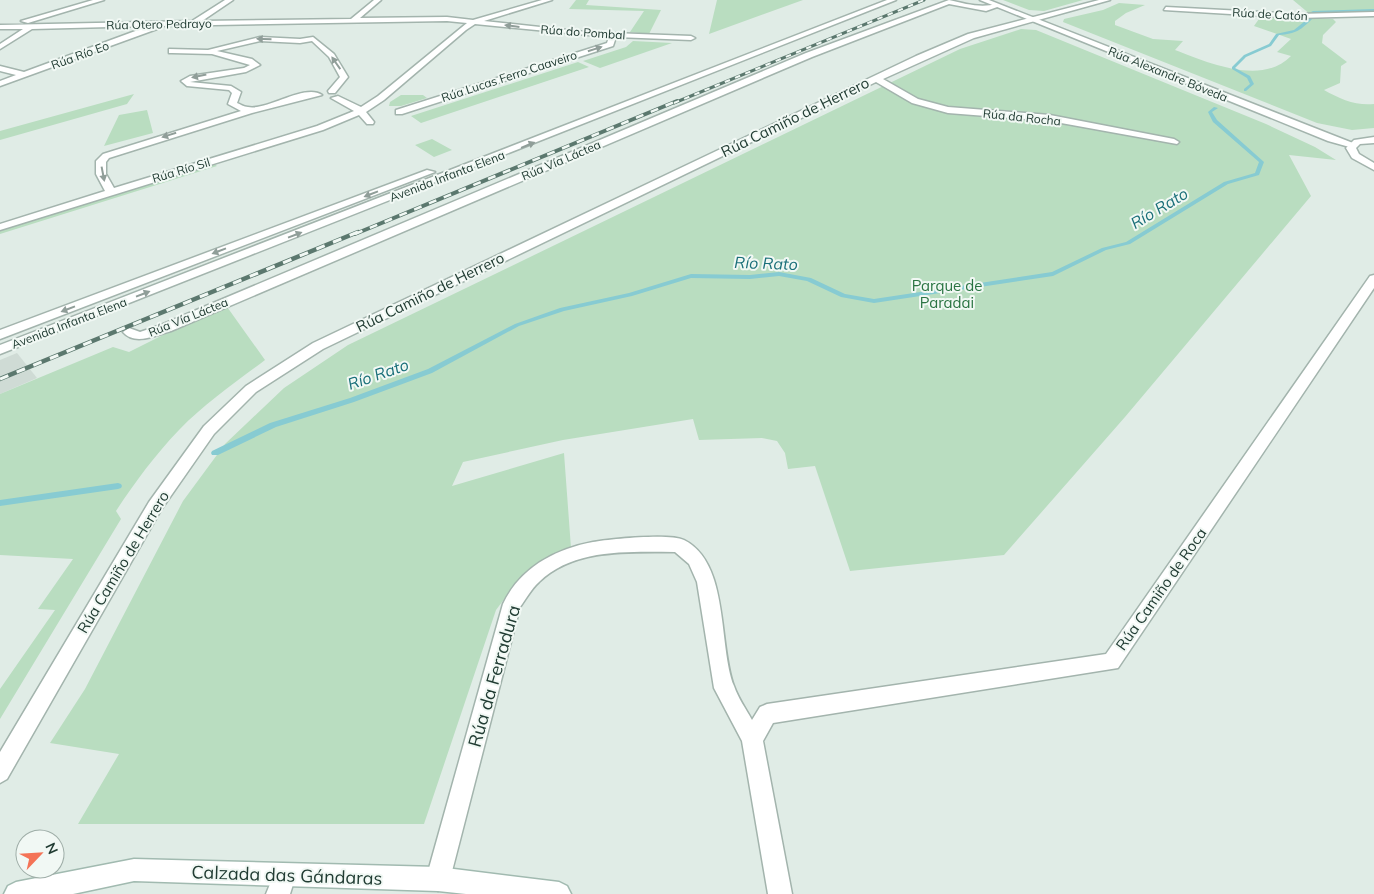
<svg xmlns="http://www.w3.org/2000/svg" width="1374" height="894" viewBox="0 0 1374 894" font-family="Mulish,sans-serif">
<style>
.built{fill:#cfdbd5}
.green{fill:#b9ddc0}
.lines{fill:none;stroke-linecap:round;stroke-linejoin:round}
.stream{fill:#87cbd2;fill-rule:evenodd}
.minor-casing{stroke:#a3b4ad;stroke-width:3}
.tertiary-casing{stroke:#a3b4ad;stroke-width:3}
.secondary-casing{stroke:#a1bab0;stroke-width:3}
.minor{fill:#fff;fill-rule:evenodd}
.tertiary{fill:#fff;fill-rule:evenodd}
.secondary{fill:#fff;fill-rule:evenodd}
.rail-far2-casing{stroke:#5b786e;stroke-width:3}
.rail-far1-casing{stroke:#5b786e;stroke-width:4}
.rail-casing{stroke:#5b786e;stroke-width:4.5}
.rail-far2{stroke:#f1f8f4;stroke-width:2;stroke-dasharray:5.5;stroke-linecap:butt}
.rail-far1{stroke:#f1f8f4;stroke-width:2.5;stroke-dasharray:8;stroke-linecap:butt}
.rail{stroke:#f1f8f4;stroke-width:3;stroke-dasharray:9;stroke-linecap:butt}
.oneway{fill:#909e99}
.labels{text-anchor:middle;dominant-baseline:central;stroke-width:4;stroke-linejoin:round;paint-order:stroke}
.far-street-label{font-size:12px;fill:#213c33;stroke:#f1f8f4}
.street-label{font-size:15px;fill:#213c33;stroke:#f1f8f4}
.park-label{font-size:15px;fill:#2a7442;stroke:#f1f8f4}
.water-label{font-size:16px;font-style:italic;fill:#1a6f79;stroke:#f1f8f4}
.near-street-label{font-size:18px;fill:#213c33;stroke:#f1f8f4}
</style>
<rect width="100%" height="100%" fill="#e0ece6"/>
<!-- built -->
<path class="built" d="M17,353L37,378L0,394V360Z"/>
<!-- green -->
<path class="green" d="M576,0H589L586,5L661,10L649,34L630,32L644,11L569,9Z
M717,0H803L709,34Z
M1003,0H1083L1044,11L1029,10Z
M1293,0H1374V12L1311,15Z
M1119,3L1145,5L1126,13L1115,21V25L1153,39L1183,41L1175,50C1209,63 1262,86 1291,56L1277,52L1291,39L1254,26L1261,16L1333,19L1336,22L1323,35L1322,43L1347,62L1341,66L1340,83L1324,90C1340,99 1356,106 1374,104V128L1352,130L1317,123L1063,22L1064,19L1103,10Z
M1021,29L1036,30L1266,124L1315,147L1336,160L1289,155L1311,196L1125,417L1004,555L850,571L815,466L788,469L785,453L777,441L762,438L699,440L693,419L563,440L463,462L452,486L564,453L571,548L523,574L496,610L424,824H78L119,754L50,743L85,689L183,501L225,444L284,388L348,345L435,303L960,49Z
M633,41L672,43L600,68L583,61L626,47Z
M760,49L762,50L119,297Z
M578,62L589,67L421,123L411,116Z
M134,94L127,104L0,140V131Z
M401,95H423L427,98L401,106H389L390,102Z
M147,110L153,133L104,146L119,115Z
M432,139L452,150L434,157L415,145Z
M213,163L217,166L0,234V231Z
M225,304L265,360C236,382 205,403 179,430C155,455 135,482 116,511L121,519L0,719V689L55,610L38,609L73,559L0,555V394L113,347L129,352Z"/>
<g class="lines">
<!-- stream -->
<path class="stream" d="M1374,9V11L1313,13L1311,12L1313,11Z
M1310,17L1313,18C1301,30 1296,34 1279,35L1271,46L1246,57L1235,68L1250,76L1254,84L1246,91H1244V89L1250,84L1247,78L1232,69V67L1244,55L1269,44L1276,34L1294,30Z
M1214,107L1218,108L1212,112L1217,120L1264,162L1259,175L1228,184L1130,244L1106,250L1053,276L874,303L841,297L807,281L779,276L750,279L691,278L632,296L564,311L519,326L432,373L354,402L276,427L218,455H212L211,453L212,451L270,423L350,398L428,369L515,324L560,308L629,293L691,274L750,275L779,272L811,278L845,294L874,299L1052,272L1102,248L1126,242L1224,182L1255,173L1259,162L1213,122L1208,112Z
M118,483L121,484L122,486L121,488L118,489L0,506V500Z"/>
<defs>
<path id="minor" d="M93,0H104L28,23L21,21Z
M225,0H233L202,21L351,19L374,0H381L360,18L447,17L473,20L542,0H552L484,21L586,32L691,36L695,38L691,40L616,37L613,46L402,114H396V110L607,43L609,37L475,24L466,30L384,100L366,112L374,122L373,124H367L359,115L323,130L0,230V224L105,191L96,174V161L103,154L241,111L228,104L232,93L229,90L187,86L181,81L190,76L244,68L250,65L212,54L172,53H169V49L208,50L260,37L300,39L313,37L334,54L348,77L335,93H329L328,91L340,77L329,57L312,41L300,43L260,41L217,51L252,59L260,65L246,72L190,82L231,86L241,92L237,103C240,104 244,107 248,107C267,111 305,83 322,95L252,113L109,158L106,162V174L114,188L317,126L354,111L331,98L338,96L361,107L378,96L467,23L447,21L157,26V29L0,86V81L16,75L0,71V66L24,72L149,26L32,29L0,49V44L23,29H0V25L192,21Z
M949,0C966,4 980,8 997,4L1000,6L986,11L949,4L812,57L171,331C156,335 135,346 123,332L129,328L140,332L161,325L806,53Z
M1099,0H1110L974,38L883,79L918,99L948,107L1050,115L1174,139L1179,142L1177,144L1050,121L948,113L912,103L876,82L323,349L256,392L214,434L161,510L7,779L0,783V752L149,502L204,426L246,386L313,343L916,56L968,34Z
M1166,7L1298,14L1374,12V16L1298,18L1164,10Z
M1374,137V143L1360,144L1356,148L1359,154L1374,163V170L1352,158L1346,148L1354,140Z
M1374,275V288L1118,668L773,723L763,741L792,894H768L742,741L714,688L697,582L689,564L675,552C630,552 574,548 539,582C531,589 526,599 520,607L450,879L446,887L438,891L430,887L426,879L503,604C520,568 555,549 593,542C610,539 670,533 684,540C730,563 718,646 734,686C738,698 746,709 752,720L760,707L767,704L1106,654L1370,276Z
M285,864L293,867L296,875L290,894H266L277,867Z"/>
<path id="tertiary" d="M887,0H896L0,354V345Z
M980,0H989L1358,145L1353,148L1328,141Z
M427,170L435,172L0,339V330Z"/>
<path id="secondary" d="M134,859L438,867L559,882L567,886L571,894H466L438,891L134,881L73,894H4L8,886L16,882Z"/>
</defs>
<!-- minor casing -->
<use href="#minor" class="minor-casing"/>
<!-- tertiary casing -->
<use href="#tertiary" class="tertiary-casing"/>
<!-- secondary casing -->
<use href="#secondary" class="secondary-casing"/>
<!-- minor -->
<use href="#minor" class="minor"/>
<!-- tertiary -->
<use href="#tertiary" class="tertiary"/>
<!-- secondary -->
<use href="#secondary" class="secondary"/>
<defs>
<path id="rail-far2" d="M674,103L924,0"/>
<path id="rail-far1" d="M355,234L677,101"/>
<path id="rail" d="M0,379L358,232"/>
</defs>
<!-- rail-far2 casing -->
<use href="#rail-far2" class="rail-far2-casing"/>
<!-- rail-far1 casing -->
<use href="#rail-far1" class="rail-far1-casing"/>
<!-- rail casing -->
<use href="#rail" class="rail-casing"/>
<!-- rail-far2 -->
<use href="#rail-far2" class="rail-far2"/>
<!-- rail-far1 -->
<use href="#rail-far1" class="rail-far1"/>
<!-- rail -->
<use href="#rail" class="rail"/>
</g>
<!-- one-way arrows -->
<defs><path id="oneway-solid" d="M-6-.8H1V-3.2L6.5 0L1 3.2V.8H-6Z" transform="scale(1.25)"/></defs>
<g class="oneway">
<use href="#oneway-solid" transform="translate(512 26) rotate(-173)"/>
<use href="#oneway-solid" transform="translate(264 39) rotate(-179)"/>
<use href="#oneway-solid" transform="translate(595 49) rotate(-18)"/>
<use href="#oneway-solid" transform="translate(336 63) rotate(-125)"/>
<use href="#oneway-solid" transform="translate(199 76) rotate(168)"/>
<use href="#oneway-solid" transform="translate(169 135) rotate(163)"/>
<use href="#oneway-solid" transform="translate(528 145) rotate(-22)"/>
<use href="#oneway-solid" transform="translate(103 174) rotate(79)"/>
<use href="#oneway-solid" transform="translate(371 194) rotate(159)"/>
<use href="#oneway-solid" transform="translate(295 235) rotate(-21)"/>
<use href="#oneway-solid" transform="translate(219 251) rotate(159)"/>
<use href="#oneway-solid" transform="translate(143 294) rotate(-21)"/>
<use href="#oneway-solid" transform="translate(68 309) rotate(159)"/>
</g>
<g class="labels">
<!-- far-street labels -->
<g class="far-street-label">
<text transform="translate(1270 14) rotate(3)">Rúa de Catón</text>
<text transform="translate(159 24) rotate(-1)">Rúa Otero Pedrayo</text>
<text transform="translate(583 32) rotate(4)">Rúa do Pombal</text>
<text transform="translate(80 55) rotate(-20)">Rúa Río Eo</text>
<text transform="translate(1168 74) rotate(22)">Rúa Alexandre Bóveda</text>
<text transform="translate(509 76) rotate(-18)">Rúa Lucas Ferro Caaveiro</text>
<text transform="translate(1022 117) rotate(6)">Rúa da Rocha</text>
<text transform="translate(561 160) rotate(-23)">Rúa Vía Láctea</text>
<text transform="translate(181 170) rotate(-17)">Rúa Río Sil</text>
<text transform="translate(447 176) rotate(-21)">Avenida Infanta Elena</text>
<text transform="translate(188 317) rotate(-22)">Rúa Vía Láctea</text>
<text transform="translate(69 323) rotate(-21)">Avenida Infanta Elena</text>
</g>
<!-- street labels -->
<g class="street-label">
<text transform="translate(795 117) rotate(-26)">Rúa Camiño de Herrero</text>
<text transform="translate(430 292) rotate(-26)">Rúa Camiño de Herrero</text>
<text transform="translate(123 562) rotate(-59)">Rúa Camiño de Herrero</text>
<text transform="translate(1161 589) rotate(-55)">Rúa Camiño de Roca</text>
</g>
<!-- park labels -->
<g class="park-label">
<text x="947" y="285">Parque de<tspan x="947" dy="17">Paradai</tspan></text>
</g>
<!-- water labels -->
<g class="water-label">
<text transform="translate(1159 208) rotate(-31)">Río Rato</text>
<text transform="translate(766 263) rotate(2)">Río Rato</text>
<text transform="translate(378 374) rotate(-19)">Río Rato</text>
</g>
<!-- near-street labels -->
<g class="near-street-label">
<text transform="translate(494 676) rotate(-74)">Rúa da Ferradura</text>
<text transform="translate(287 875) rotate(2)">Calzada das Gándaras</text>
</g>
</g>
<!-- north arrow -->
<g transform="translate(40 854) rotate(65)"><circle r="24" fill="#f1f8f4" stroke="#9eada7"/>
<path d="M0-4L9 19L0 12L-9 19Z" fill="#f47356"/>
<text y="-8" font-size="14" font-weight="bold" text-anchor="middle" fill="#213c33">N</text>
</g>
</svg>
